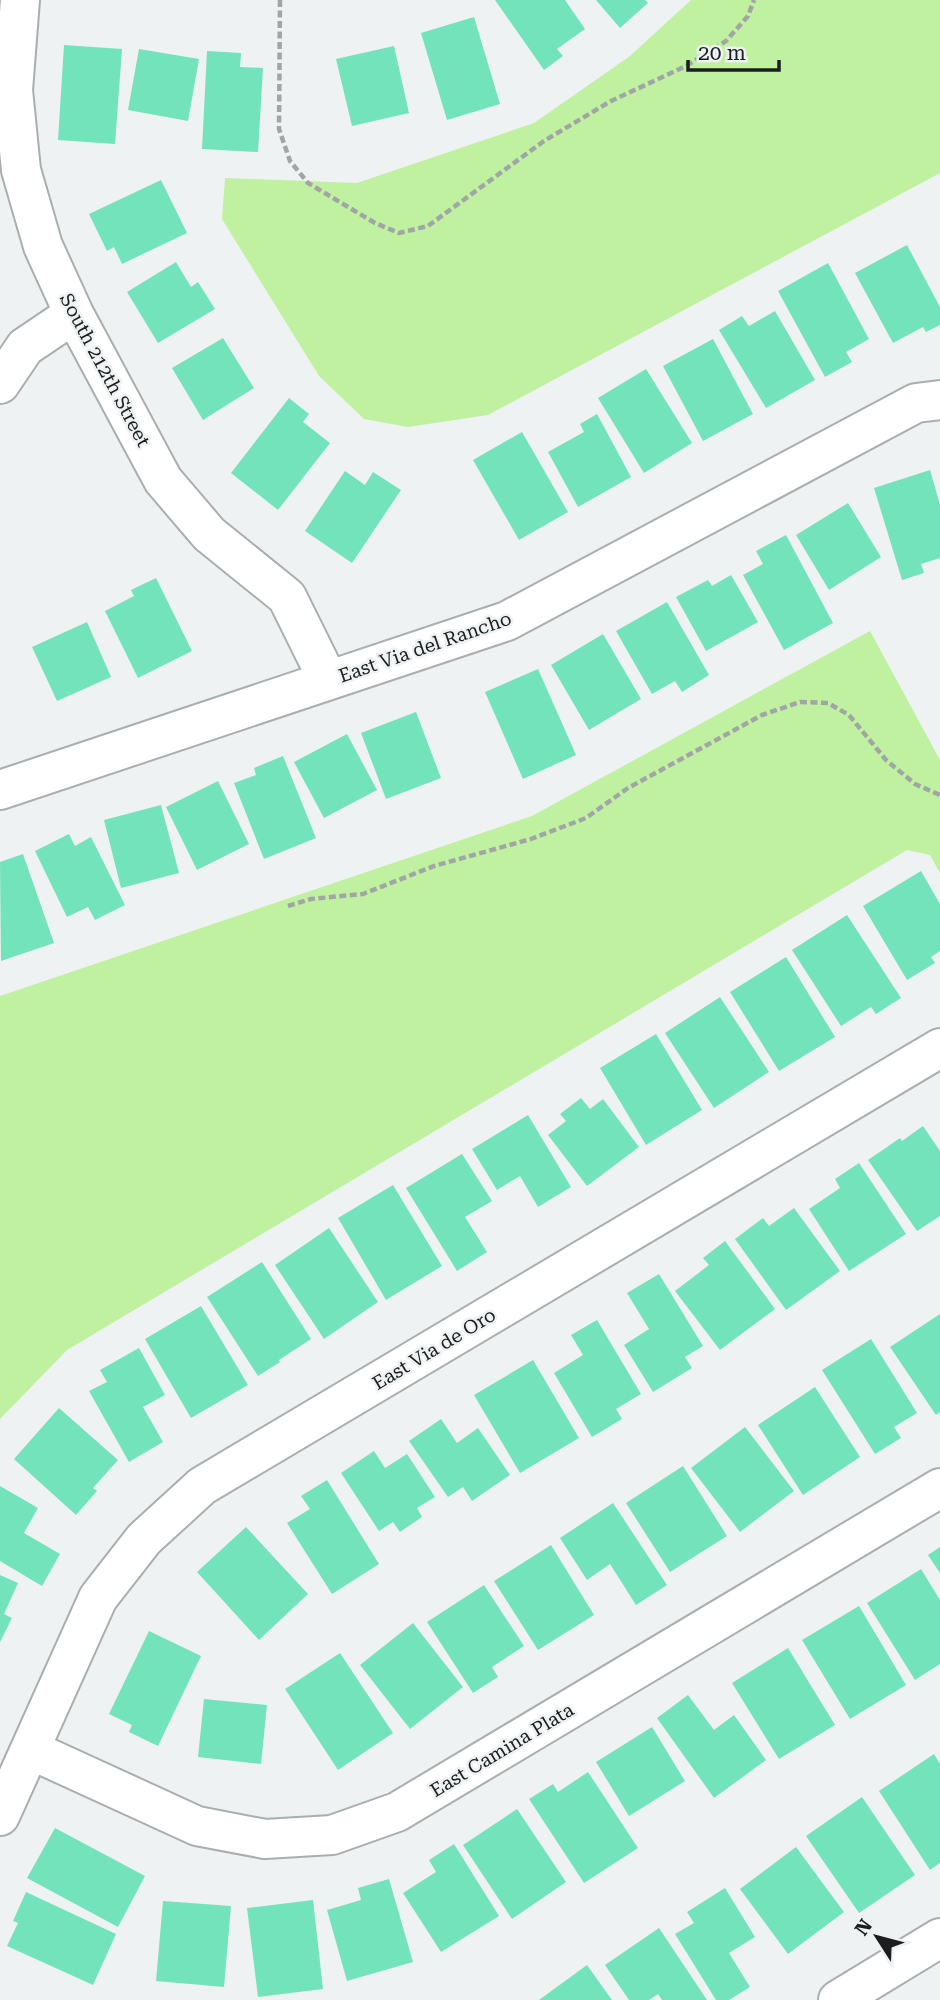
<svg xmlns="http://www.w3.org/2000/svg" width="940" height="2000" viewBox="0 0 940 2000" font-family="'Roboto Serif',serif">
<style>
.green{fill:#bff1a0}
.building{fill:#73e3bc}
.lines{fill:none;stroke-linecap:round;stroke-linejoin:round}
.minor-casing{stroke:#aaaeae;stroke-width:42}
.path{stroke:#a2a5a5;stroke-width:4.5;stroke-dasharray:7 3.5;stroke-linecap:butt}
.minor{stroke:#fff;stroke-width:38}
.labels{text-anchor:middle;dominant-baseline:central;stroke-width:5;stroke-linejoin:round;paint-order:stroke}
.street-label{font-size:19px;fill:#1c1d1e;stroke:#eef2f2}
</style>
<rect width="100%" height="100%" fill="#eef2f2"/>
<!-- green -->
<path class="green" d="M691,0H940V173L488,415L408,427L364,419L319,376L222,219L225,178L357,183L534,123L630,56Z
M870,631L940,760V873L930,855L907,850L67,1350L0,1419V996L532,816Z"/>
<!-- building -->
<path class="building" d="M495,0H565L585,29L557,49L563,56L544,70Z
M596,0H645L648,3L620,28Z
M474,17L500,104L447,120L421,33Z
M64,45L122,49L115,144L58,140Z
M394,46L409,113L352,126L336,59Z
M139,49L199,59L188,121L128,110Z
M207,51L241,53L240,67L263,68L258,152L202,149Z
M161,180L187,233L122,264L114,247L107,251L89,214Z
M907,245L940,307V325L926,332L923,327L893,343L855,273Z
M176,262L191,287L198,282L215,309L158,343L127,292Z
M828,263L869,339L846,352L852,362L825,377L778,291Z
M775,311L815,380L766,408L719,330L742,316L749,326Z
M223,338L254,388L203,420L172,368Z
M713,339L753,414L703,441L663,366Z
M646,369L692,443L644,473L598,398Z
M289,398L309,414L303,422L330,443L278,510L231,473Z
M597,414L631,477L578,507L548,452L584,432L580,424Z
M522,432L568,512L519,540L473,460Z
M930,470L940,505V558L921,564L924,573L902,580L874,488Z
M345,471L365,485L373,472L401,490L352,563L305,531Z
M848,503L881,557L829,590L796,535Z
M786,535L833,623L784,650L743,575L763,564L756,551Z
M731,575L758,622L706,651L676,597L708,580L712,586Z
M156,578L192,651L138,678L105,611L134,596L131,590Z
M667,602L709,675L682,692L675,681L652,694L616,631Z
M87,622L111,677L57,701L32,647Z
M603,634L641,699L589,730L551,665Z
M538,669L576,755L523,779L485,692Z
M416,712L441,778L386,799L361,733Z
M347,734L377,790L324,818L294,762Z
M283,756L316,838L264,859L234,783L256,775L254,768Z
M218,781L249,844L197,870L166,807Z
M161,805L179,873L121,888L104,820Z
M69,834L75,846L91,837L125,905L95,920L88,907L67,917L35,851Z
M23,854L54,943L1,961L0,862Z
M921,871L940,904V951L931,957L935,963L907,980L863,906Z
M847,915L901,998L876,1014L871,1007L841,1026L792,950Z
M786,957L835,1037L779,1071L730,992Z
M720,997L769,1072L714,1108L665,1033Z
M656,1034L702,1110L646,1145L600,1068Z
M581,1098L590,1109L603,1099L639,1147L587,1186L548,1135L566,1121L560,1114Z
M528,1115L571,1187L538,1207L520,1176L497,1190L472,1149Z
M923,1126L940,1151V1216L917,1231L868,1160L900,1138L902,1141Z
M462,1154L492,1201L465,1217L487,1252L457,1271L406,1188Z
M859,1163L906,1234L849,1271L809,1209L840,1188L835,1179Z
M393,1185L442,1266L386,1300L338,1218Z
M794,1208L840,1271L786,1310L735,1239L763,1218L769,1226Z
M329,1228L378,1302L324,1339L275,1265Z
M725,1241L775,1309L720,1350L675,1291L709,1265L703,1258Z
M262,1262L311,1339L279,1360L280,1362L258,1376L207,1297Z
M659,1274L703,1346L685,1357L692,1368L653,1392L624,1345L649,1329L627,1293Z
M201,1306L248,1385L191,1418L145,1339Z
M940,1314V1412L936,1415L890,1347Z
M597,1320L641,1394L616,1409L622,1419L592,1437L554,1373L583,1355L571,1335Z
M871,1339L917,1413L894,1427L901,1438L875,1454L822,1370Z
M139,1348L165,1395L143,1407L163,1442L129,1462L89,1391L107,1382L100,1370Z
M533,1360L579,1438L520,1473L474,1395Z
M815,1387L860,1457L803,1495L758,1425Z
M59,1408L118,1460L93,1488L97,1491L76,1515L14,1459Z
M441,1419L457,1443L478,1428L510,1475L472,1501L463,1487L448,1497L409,1441Z
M745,1427L794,1491L740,1532L691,1468Z
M374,1451L385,1468L407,1454L435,1497L417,1508L422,1517L400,1532L393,1522L379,1531L341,1473Z
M683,1466L727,1536L670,1572L626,1503Z
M327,1480L379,1564L332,1594L287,1523L310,1509L301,1496Z
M0,1486L38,1508L24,1533L60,1554L42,1586L0,1561Z
M613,1503L667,1585L636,1605L610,1564L587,1580L560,1538Z
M246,1527L308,1594L259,1640L197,1572Z
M551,1545L594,1615L538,1650L494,1581Z
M940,1547V1573L928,1555Z
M921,1569L940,1600V1664L915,1680L867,1603Z
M0,1575L18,1583L4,1614L12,1618L0,1642Z
M484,1585L524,1646L492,1667L498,1677L473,1693L427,1622Z
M859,1606L906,1685L850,1719L802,1640Z
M413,1623L463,1687L410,1729L360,1665Z
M149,1631L201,1656L158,1746L129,1732L132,1725L109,1714Z
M788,1648L835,1725L779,1759L732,1683Z
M340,1653L393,1733L338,1770L285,1689Z
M688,1695L714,1730L734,1715L766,1760L714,1798L657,1718Z
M204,1699L267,1705L261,1764L198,1757Z
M652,1727L685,1781L629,1816L596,1762Z
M934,1754L940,1764V1863L930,1870L879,1791Z
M588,1772L638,1848L584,1883L529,1799L553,1784L558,1792Z
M862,1797L915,1875L859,1913L806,1836Z
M517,1809L566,1882L512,1919L463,1845Z
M55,1828L145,1876L118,1927L27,1878Z
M454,1844L499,1916L441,1952L403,1893L436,1872L429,1860Z
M796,1847L844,1912L788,1954L740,1889Z
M389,1879L413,1962L347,1981L327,1910L361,1900L358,1888Z
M725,1888L755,1937L729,1953L750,1987L729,2000H716L675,1934L694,1923L687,1912Z
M26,1892L116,1934L93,1985L7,1946L18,1923L13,1921Z
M313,1900L323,1989L258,1997L247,1908Z
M163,1901L231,1906L224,1987L156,1981Z
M659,1928L707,2000H662L658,1994L649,2000H629L605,1965Z
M587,1965L612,2000H539Z"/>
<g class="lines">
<defs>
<path id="minor" d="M20,0L13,90L21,170L43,246L74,314L163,480L209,534L287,597L328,680
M0,384L25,347L74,314
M0,790L507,621L916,403L940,400
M31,1750L197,1826L265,1839L332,1835L397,1812L940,1488
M0,1816L98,1598L144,1539L202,1486L940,1048
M838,2000L940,1938"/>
</defs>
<!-- minor casing -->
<use href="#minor" class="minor-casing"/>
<!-- path -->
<path class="path" d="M280,0L279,129L290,161L308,183L375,223L399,233L428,226L544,141L611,101L686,66L726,41L748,16L754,0
M288,906L311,899L363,894L434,866L531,839L586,818L628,788L762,715L800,702L828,703L849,715L886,760L915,784L940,795"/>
<!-- minor -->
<use href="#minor" class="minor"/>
</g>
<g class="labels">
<!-- street labels -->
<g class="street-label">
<text transform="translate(105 370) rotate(62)">South 212th Street</text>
<text transform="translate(425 647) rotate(-19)">East Via del Rancho</text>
<text transform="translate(434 1349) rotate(-31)">East Via de Oro</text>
<text transform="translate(502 1750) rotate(-31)">East Camina Plata</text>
</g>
</g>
<!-- north arrow -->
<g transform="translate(877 1937) rotate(306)" stroke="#eef2f2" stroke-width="5" paint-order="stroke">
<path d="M0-5L12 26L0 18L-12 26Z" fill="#1c1d1e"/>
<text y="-10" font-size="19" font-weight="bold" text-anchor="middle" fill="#1c1d1e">N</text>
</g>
<!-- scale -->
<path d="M688 60v10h91v-10" fill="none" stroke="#1c1d1e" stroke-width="3.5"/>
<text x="698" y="60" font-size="21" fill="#1c1d1e" stroke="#eef2f2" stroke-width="5" paint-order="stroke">20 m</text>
</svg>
